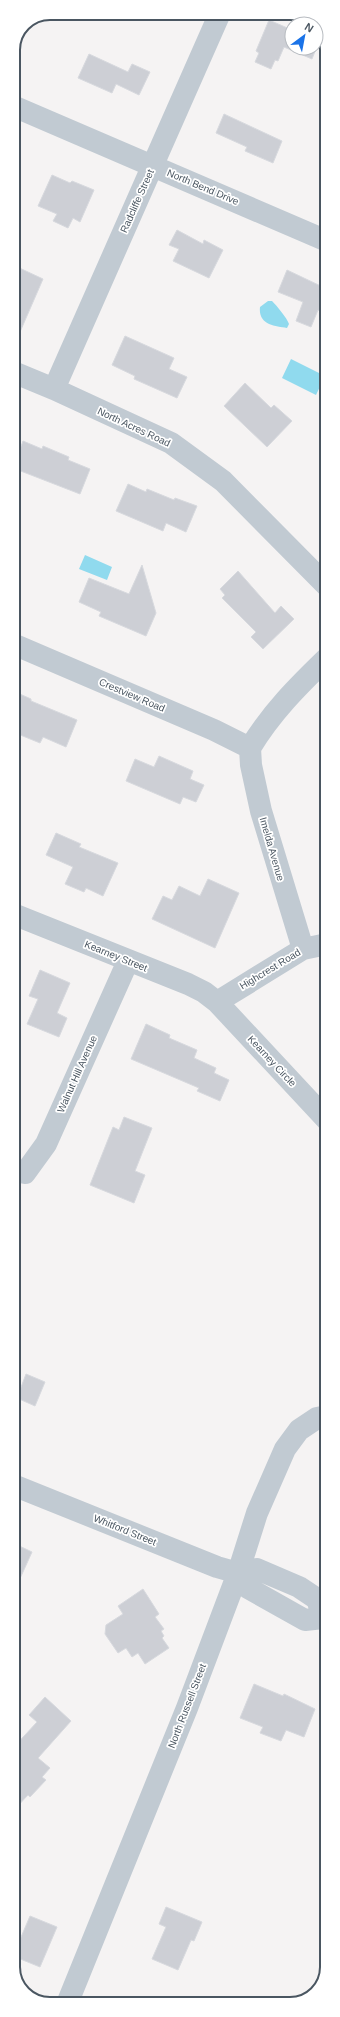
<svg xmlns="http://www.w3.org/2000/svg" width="340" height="2017" viewBox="0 0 340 2017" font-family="Arial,sans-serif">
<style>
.water{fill:#90daee}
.building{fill:#cdcfd5;stroke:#d7d9de}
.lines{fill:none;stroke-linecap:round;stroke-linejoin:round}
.street{stroke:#c1cad2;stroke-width:22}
.labels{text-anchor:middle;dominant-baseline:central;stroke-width:3.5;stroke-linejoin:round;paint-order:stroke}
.street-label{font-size:10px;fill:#4a5661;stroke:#fff}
.rim{fill:none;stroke:#4a5661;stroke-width:2}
</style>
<rect width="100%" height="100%" fill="#f5f3f3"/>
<!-- water -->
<path class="water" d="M268,301H272C277,306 287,318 289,324L287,328C275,326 258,325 260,307Z
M291,359L325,376L316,395L282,378Z
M85,555L112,567L107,580L79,569Z"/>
<!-- building -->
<path class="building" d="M269,20L292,30V48H316V40L319,41L312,59L284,47L278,61L275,60L271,69L255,62L259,53L256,51Z
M89,54L128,72L132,64L150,72L139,95L116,84L112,93L78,78Z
M224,114L282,141L273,163L245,151L247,147L216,133Z
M52,175L70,183L72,181L94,190L80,222L73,218L68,228L53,221L57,214L38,206Z
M177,230L203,244L204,240L223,250L209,278L173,261L179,249L169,245Z
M13,265L43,279L13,348Z
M287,270L327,289V314L318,310L311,327L296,321L303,302L278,292Z
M125,336L174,358L169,369L187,377L177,398L134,379L135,376L112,365Z
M245,383L271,408L274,405L292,421L267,447L224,406Z
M23,441L42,449L43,446L69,457L68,460L90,469L80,494L13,468Z
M128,484L146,492L147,489L174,500L175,498L197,506L186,532L166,523L163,531L116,511Z
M142,565L156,613L146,636L99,616L101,612L79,602L89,578L129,594Z
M238,571L275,613L281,606L294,619L263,649L251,637L256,632L222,598L225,595L220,589Z
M13,691L31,699V701L77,720L66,747L43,737L40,743L18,734L19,732L13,730Z
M159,756L193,771L190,779L204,785L196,802L183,797L180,804L126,781L135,759L154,767Z
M56,833L81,844L79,847L118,863L103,896L86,888L84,892L65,884L73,867L46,855Z
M208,879L239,893L215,948L152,919L163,896L172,900L179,886L200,896Z
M40,970L70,983L57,1013L67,1018L59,1037L27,1024L38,999L29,996Z
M146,1024L170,1035L169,1038L197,1050L194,1058L216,1068L214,1073L229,1080L220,1101L197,1091L199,1088L131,1059Z
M124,1117L152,1128L135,1171L145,1175L134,1203L90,1185L113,1127L119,1130Z
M26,1374L45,1382L35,1406L17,1398Z
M13,1543L32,1552L13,1594Z
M143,1589L159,1614L155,1617L164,1629L161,1631L164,1636L162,1638L169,1648L145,1664L138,1653L132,1657L126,1648L118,1653L105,1634L106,1625L123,1614L118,1606Z
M254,1684L283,1696L284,1694L315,1709L304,1737L286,1730L281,1741L260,1733L263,1727L240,1718Z
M45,1697L71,1721L38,1758L50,1768L42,1777L46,1780L30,1797L28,1795L13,1811V1748L37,1722L29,1715Z
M166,1907L202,1922L194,1941L191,1940L178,1970L152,1959L166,1927L159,1924Z
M30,1916L57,1927L40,1967L13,1956Z"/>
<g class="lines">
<!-- street -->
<path class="street" d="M13,106L327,241
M13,372L54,389L171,443L223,481L327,586
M54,389L220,13
M13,644L214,730L250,748
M250,748L251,765L261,811L303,949
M250,748C271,713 298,686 327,658
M13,914L188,984L204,992L217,1002L327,1120
M217,1002L303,949L327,944
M13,1171L25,1173L46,1144L128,961
M13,1485L217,1567L238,1573L257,1569L299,1587L317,1599L323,1618L327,1621
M238,1573L248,1588L305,1620L323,1618
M67,2004L187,1708L238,1573L257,1513L285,1449L299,1430L317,1418L327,1416"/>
</g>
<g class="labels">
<!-- street labels -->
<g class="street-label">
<text transform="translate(203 187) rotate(23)">North Bend Drive</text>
<text transform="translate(137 201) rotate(-66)">Radcliffe Street</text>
<text transform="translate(134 427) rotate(25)">North Acres Road</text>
<text transform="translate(132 695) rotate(23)">Crestview Road</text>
<text transform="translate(272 849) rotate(74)">Imelda Avenue</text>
<text transform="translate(116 956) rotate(22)">Kearney Street</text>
<text transform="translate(270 969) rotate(-31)">Highcrest Road</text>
<text transform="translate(272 1061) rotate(47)">Kearney Circle</text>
<text transform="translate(77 1074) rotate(-66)">Walnut Hill Avenue</text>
<text transform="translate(125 1530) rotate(22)">Whitford Street</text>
<text transform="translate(187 1706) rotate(-69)">North Russell Street</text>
</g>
</g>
<!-- crop -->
<path d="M0 0H340V2017H0ZM50 20H290A30 30 0 0 1 320 50V1967A30 30 0 0 1 290 1997H50A30 30 0 0 1 20 1967V50A30 30 0 0 1 50 20Z" fill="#fff" fill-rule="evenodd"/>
<path class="rim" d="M50 20H290A30 30 0 0 1 320 50V1967A30 30 0 0 1 290 1997H50A30 30 0 0 1 20 1967V50A30 30 0 0 1 50 20Z"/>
<!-- north arrow -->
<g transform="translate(304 36) rotate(32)"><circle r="19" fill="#ffffff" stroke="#b7bbc0"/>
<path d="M0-3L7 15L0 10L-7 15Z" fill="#1a73e8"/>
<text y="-6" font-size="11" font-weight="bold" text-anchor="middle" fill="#4a5661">N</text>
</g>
</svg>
